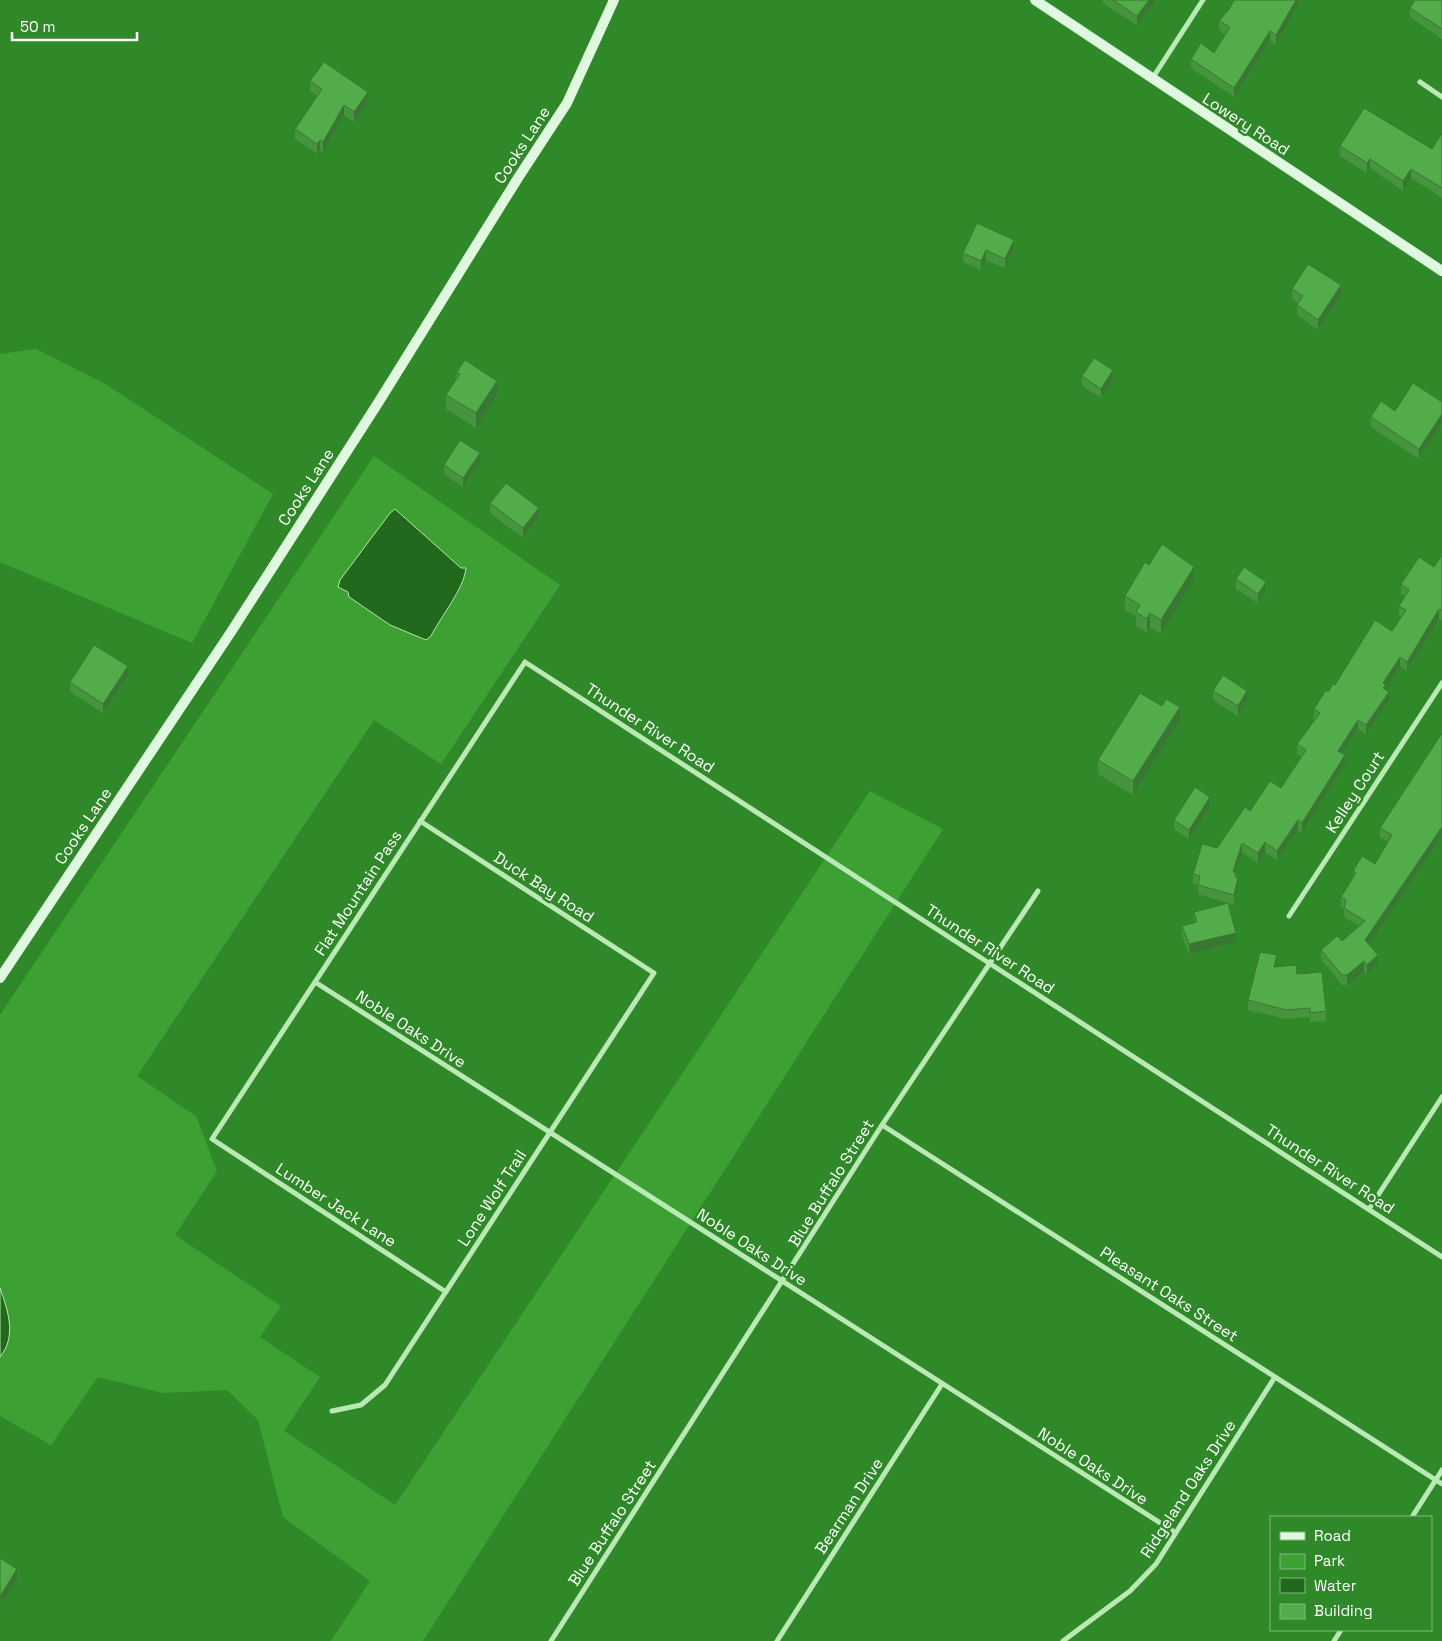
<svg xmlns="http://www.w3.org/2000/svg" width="1442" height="1641" viewBox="0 0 1442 1641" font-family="'Space Grotesk',sans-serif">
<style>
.green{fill:#3da033}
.water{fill:#22691d;stroke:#b1e9aa}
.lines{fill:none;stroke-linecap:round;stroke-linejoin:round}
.street{stroke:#bbe9b6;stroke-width:5}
.secondary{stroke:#e1f8e0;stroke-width:10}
.wall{fill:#47943f}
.shaded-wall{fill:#397833}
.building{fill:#52ac49;stroke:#397833}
.labels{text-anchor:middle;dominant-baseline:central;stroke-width:5;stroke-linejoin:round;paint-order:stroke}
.street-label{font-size:16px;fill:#fff;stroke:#308929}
</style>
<rect width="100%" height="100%" fill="#308929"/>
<!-- green -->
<path class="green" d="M36,349L107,385L273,494L192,643L0,562V354Z
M374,456L560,585L441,764L374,720L137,1076L196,1116L217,1171L175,1235L281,1306L260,1337L320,1377L284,1431L395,1505L870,791L943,829L423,1641H331L370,1581L283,1517L258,1420L227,1390L164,1393L98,1377L51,1445L0,1416V1015Z"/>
<!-- water -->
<path class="water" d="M395,509L461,568H466C464,589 441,616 431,636L426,640L390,625L349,597L348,592L338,587L340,580L390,513Z
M0,1288C8,1311 17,1336 0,1357Z"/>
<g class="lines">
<!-- street -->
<path class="street" d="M1152,79L1203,0
M1420,82L1442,97
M1289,916L1442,683
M315,982L1176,1533
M882,1125L1442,1484
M1369,1209L1442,1097
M446,1292L212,1139L525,662L1442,1257
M332,1411L361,1405L385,1385L654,973L420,821
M1412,1517L1442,1470
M551,1641L882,1125L1038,891
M777,1641L942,1384
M1063,1641L1130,1591L1156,1564L1275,1377
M1334,1641L1341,1630"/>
<!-- secondary -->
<path class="secondary" d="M1035,0L1442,271
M0,978L231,632L378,403L518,178L567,103L614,0"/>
</g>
<!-- wall -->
<path class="wall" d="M1103,0H1156L1137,25L1103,3Z
M1299,0V4L1276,45L1270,41L1234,97L1191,68V59L1214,53L1225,34L1219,30V21Z
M1442,0V39L1410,17V8Z
M310,81L368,102L354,122L344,115L323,152L320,150L317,153L295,139V129L317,96L310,91Z
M1442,133V198L1411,178L1403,191L1370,168L1367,173L1340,156V146L1432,149Z
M977,223L1014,249L1005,268L986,260L981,270L963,262V253Z
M1292,289L1341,295L1318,330L1297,315V305L1298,303L1292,299Z
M456,373L497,395L476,428L446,409V395L456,379Z
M1082,376L1113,380L1101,398L1082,386Z
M1442,402V424L1419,459L1371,427V417Z
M480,462L463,487L444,474V465Z
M490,503L539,517L523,538L490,513Z
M1442,555V620L1439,619L1407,671L1400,666L1386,688L1389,701L1366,734L1358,729L1342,753L1345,765L1302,833L1298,830L1277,860L1265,852L1258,863L1242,852L1236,873L1238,888L1234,905L1228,903L1236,942L1189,954L1182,936V926L1194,923V912L1227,903L1198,894V885L1193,883V874L1250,811L1281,788L1302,757L1297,754V744L1315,720L1314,719V709L1335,685L1392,631L1401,617L1399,615V606L1405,596L1401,594V584L1434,567Z
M1149,565L1194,581L1161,634L1150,627L1147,633L1136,626V616L1125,610V596Z
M1236,579L1266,592L1258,603L1236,589Z
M128,676L103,713L70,692V682Z
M1213,691L1247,700L1238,716L1213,700Z
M1180,721L1133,795L1098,774V760Z
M1442,733V837L1369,944L1378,964L1367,974L1364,971L1347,985H1342L1321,959V950L1342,941L1359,926L1344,917V909L1341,907V897L1353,877V871L1375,864L1388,842L1380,837V828Z
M1210,807L1189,839L1174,829V820Z
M1277,965L1276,967L1297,974L1326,1011V1021L1310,1022V1017L1286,1019L1248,1010V1000Z"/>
<!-- shaded-wall -->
<path class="shaded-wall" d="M1149,0H1156L1137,25V16Z
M1296,0H1300L1299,4L1276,45V35Z
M1270,31V41L1234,97V88Z
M368,92V102L354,122V112Z
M344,105V115L323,152V142Z
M320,140V150L317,153V144Z
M1370,159V168L1367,173V163Z
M1411,169V178L1403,191V181Z
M1014,240V249L1005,268V259Z
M986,250V260L981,270V261Z
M1341,285V295L1318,330V320Z
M1113,370V380L1101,398V389Z
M497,381V395L476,428V413Z
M1442,414V424L1419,459V449Z
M480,453V462L463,487V478Z
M539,508V517L523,538V528Z
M1194,567V581L1161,634V620Z
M1266,582V592L1258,603V594Z
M1439,609V619L1407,671V662Z
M1150,613V627L1147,633V619Z
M1400,657V666L1386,688V694L1383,691V683Z
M128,666V676L103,713V704Z
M1247,691V700L1238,716V706Z
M1389,692V701L1366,734V725Z
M1180,707V721L1133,795V781Z
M1358,720V729L1338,760V751Z
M1345,755V765L1302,833V823Z
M1210,797V807L1189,839V830Z
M1298,820V830L1277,860V851Z
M1442,827V837L1365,950V940Z
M1265,842V852L1258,863V853Z
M1242,843V852L1233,882V872Z
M1238,878V888L1234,905V895Z
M1236,933V942L1189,954V944Z
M1277,955V965L1274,976V967Z
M1378,955V964L1367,974V965Z
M1364,961V971L1347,985V975Z
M17,1569V1578L1,1604V1595Z"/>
<!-- building -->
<path class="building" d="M1113,0H1149L1137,16Z
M1234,0H1296L1276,35L1270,31L1234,88L1191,59L1201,43L1214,53L1230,27L1219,21L1230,8Z
M1415,0H1442V29L1410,8Z
M324,62L368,92L354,112L344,105L323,142L320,140L317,144L295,129L322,89L310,81Z
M1364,108L1432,149L1442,133V188L1411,169L1403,181L1370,159L1367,163L1340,146Z
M977,223L1014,240L1005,259L986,250L981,261L963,253Z
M1308,264L1341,285L1318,320L1297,305L1303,296L1292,289Z
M1094,358L1113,370L1101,389L1082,376Z
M465,360L497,381L476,413L446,395L460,374L456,373Z
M1413,383L1442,402V414L1419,449L1371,417L1381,401L1395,411Z
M460,440L480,453L463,478L444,465Z
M506,483L539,508L523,528L490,503Z
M1162,544L1194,567L1161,620L1150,613L1147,619L1136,612L1140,605L1125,596L1145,562L1149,565Z
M1442,555V611L1439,609L1407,662L1400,657L1383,683L1386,685L1383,688L1389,692L1366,725L1358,720L1338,751L1345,755L1302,823L1298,820L1277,851L1265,842L1258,853L1242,843L1233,872L1236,873L1235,877L1238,878L1234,895L1198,885L1200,876L1193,874L1202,844L1217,848L1245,807L1250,811L1270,781L1281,788L1306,750L1297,744L1320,713L1314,709L1326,690L1328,692L1334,683L1335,685L1375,620L1392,631L1406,610L1399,606L1409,590L1401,584L1419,557L1434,567Z
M1244,567L1266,582L1258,594L1236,579Z
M94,645L128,666L103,704L70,682Z
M1223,675L1247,691L1238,706L1213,691Z
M1140,693L1162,706L1166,699L1180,707L1133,781L1098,760Z
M1442,733V827L1365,940L1378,955L1367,965L1364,961L1347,975H1342L1321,950L1337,936L1342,941L1365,921L1344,908L1346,900L1341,897L1356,873L1353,871L1362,856L1375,864L1392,835L1380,828Z
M1195,787L1210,797L1189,830L1174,820Z
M1228,903L1236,933L1189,944L1182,926L1197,922L1194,912Z
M1260,952L1277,955L1274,967L1296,965L1297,974L1322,972L1326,1011L1310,1013V1008L1286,1010L1248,1000Z
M0,1558L17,1569L1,1595L0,1594Z"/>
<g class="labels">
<!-- street labels -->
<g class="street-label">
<text transform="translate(1246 124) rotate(33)">Lowery Road</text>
<text transform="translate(522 145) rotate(-57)">Cooks Lane</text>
<text transform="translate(306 487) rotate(-57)">Cooks Lane</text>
<text transform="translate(650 728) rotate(33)">Thunder River Road</text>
<text transform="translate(1355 792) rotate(-57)">Kelley Court</text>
<text transform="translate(83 826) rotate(-56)">Cooks Lane</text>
<text transform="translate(544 887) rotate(33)">Duck Bay Road</text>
<text transform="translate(358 893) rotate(-57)">Flat Mountain Pass</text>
<text transform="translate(990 949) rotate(33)">Thunder River Road</text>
<text transform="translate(411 1029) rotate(33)">Noble Oaks Drive</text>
<text transform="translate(1330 1169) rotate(33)">Thunder River Road</text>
<text transform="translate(831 1183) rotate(-58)">Blue Buffalo Street</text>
<text transform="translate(492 1198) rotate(-57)">Lone Wolf Trail</text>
<text transform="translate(336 1205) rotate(33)">Lumber Jack Lane</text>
<text transform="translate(752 1247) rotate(33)">Noble Oaks Drive</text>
<text transform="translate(1169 1294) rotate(33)">Pleasant Oaks Street</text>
<text transform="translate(1093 1466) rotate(33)">Noble Oaks Drive</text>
<text transform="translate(1188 1489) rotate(-57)">Ridgeland Oaks Drive</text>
<text transform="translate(849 1506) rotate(-57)">Bearman Drive</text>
<text transform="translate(612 1523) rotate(-57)">Blue Buffalo Street</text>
</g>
</g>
<!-- legend -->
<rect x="1270" y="1516" width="162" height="115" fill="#308929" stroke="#83b87f"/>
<rect x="1280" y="1532" width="25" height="8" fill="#e1f8e0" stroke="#83b87f"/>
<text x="1314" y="1541" font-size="15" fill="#ffffff">Road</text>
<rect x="1280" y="1554" width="25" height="15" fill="#3da033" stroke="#83b87f"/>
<text x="1314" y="1566" font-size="15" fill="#ffffff">Park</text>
<rect x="1280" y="1578" width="25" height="15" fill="#22691d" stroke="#83b87f"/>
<text x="1314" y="1591" font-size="15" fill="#ffffff">Water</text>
<rect x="1280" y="1604" width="25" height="15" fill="#52ac49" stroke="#83b87f"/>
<text x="1314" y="1616" font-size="15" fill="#ffffff">Building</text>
<!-- scale -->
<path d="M12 32v8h125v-8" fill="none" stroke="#ffffff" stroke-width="2.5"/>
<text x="20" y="32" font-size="15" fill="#ffffff" stroke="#308929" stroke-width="4" paint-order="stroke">50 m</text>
</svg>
